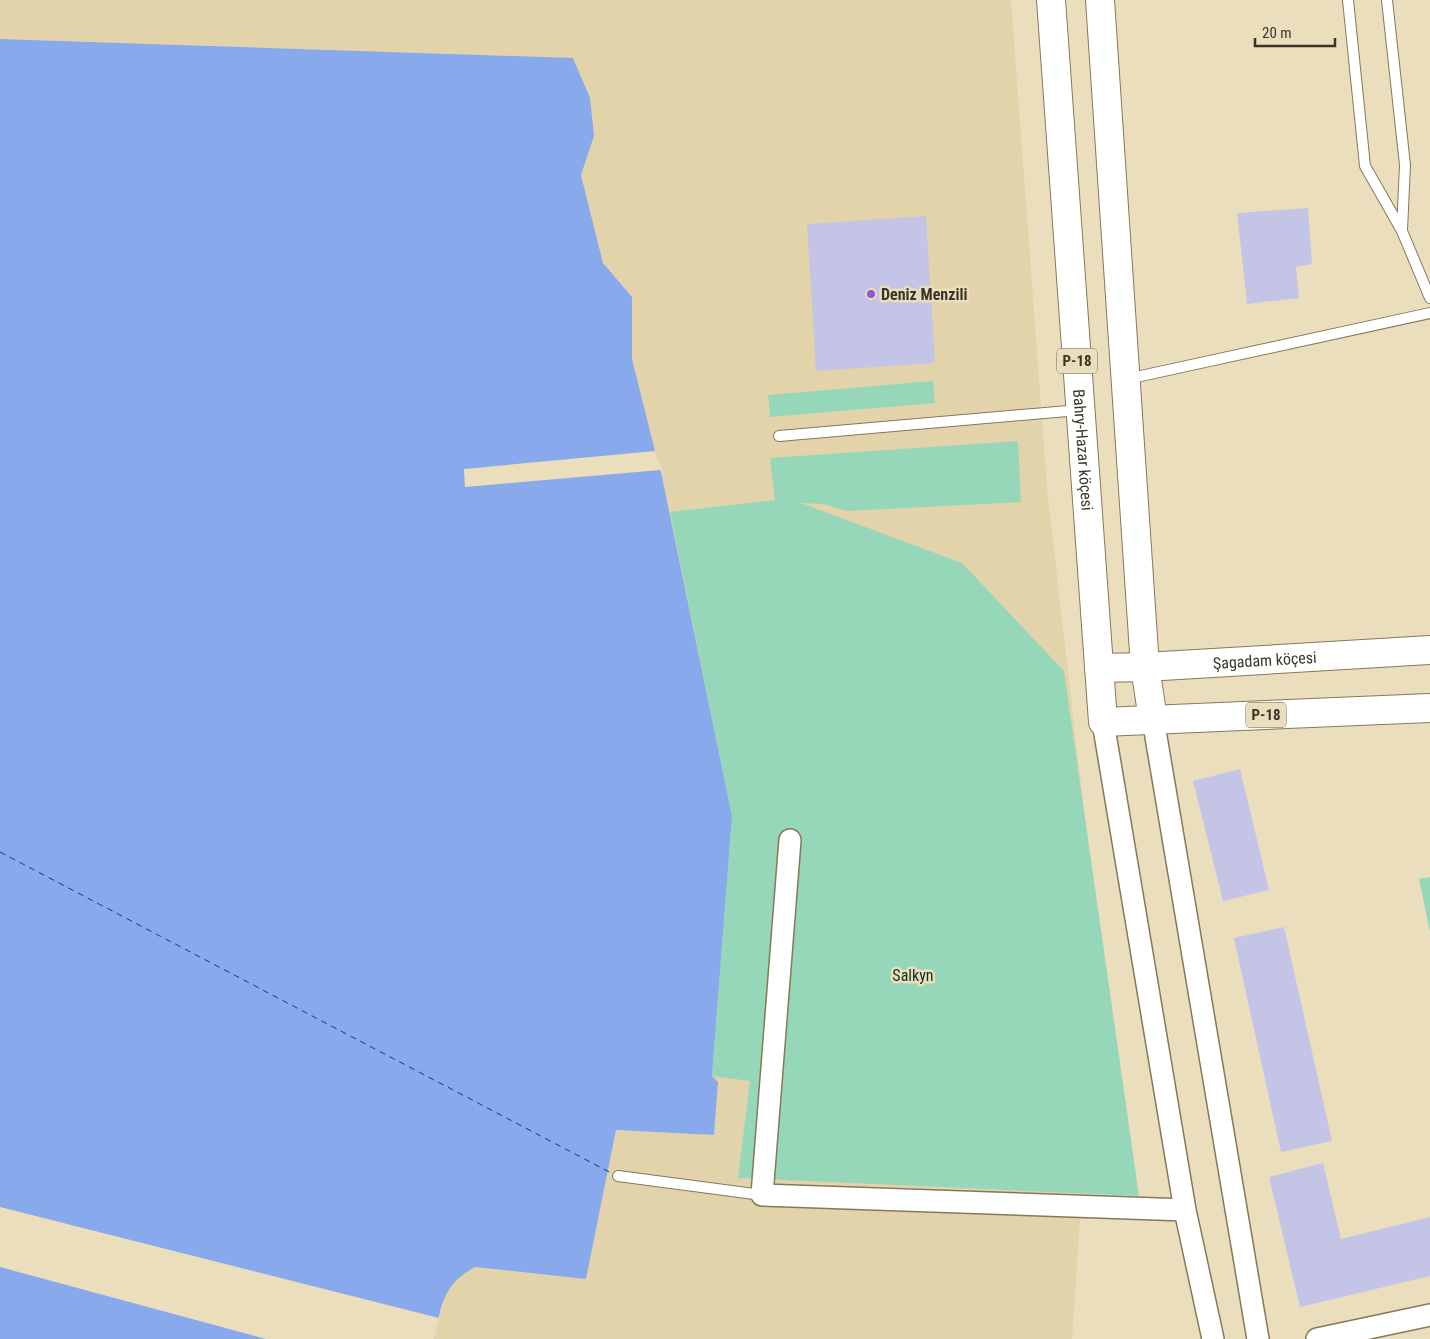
<svg xmlns="http://www.w3.org/2000/svg" width="1430" height="1339" viewBox="0 0 1430 1339" font-family="'Roboto Condensed',sans-serif">
<style>
.built{fill:#e3d3aa}
.green{fill:#97d7b9}
.water{fill:#88a9eb}
.pier{fill:#ebdebc}
.lines{fill:none;stroke-linecap:round;stroke-linejoin:round}
.ferry{stroke:#173884;stroke-width:1;stroke-dasharray:6 5;stroke-linecap:butt}
.building{fill:#c4c4e6}
.service-casing{stroke:#847959;stroke-width:12}
.minor-casing{stroke:#847959;stroke-width:24}
.trunk-casing{stroke:#847959;stroke-width:30}
.service{stroke:#fff;stroke-width:10}
.minor{stroke:#fff;stroke-width:21}
.trunk{stroke:#fff;stroke-width:28}
.poi-dot{fill:#9058d0;stroke:#ebdebc;stroke-width:2}
.labels{text-anchor:middle;dominant-baseline:central;stroke-width:5;stroke-linejoin:round;paint-order:stroke}
.shield{fill:#ebdebc;stroke:#6f6854;stroke-width:1}
.shield-label{font-size:15px;font-weight:bold;fill:#3a3528}
.poi-label{font-size:16px;font-weight:bold;fill:#3a3528;stroke:#ebdebc;text-anchor:start}
.street-label{font-size:16px;fill:#3a3528;stroke:#ebdebc}
.park-label{font-size:16px;fill:#083222;stroke:#ebdebc}
</style>
<rect width="100%" height="100%" fill="#ebdebc"/>
<!-- built -->
<path class="built" d="M0,0H1011L1047,488L1099,942L1072,1339H434L447,1290L459,1276L475,1267L586,1279L616,1130L714,1135L718,1083L712,1076L732,816L660,470L667,480L655,451L632,359V297L603,263L581,175L594,136L573,58L0,39Z"/>
<!-- green -->
<path class="green" d="M933,381L935,403L770,417L768,395Z
M1018,441L1021,502L847,511L823,504L801,503L962,563L1064,671L1139,1196L738,1178L750,1081L712,1076L732,816L670,512L775,500L770,458Z
M1430,877V932L1419,879Z"/>
<!-- water -->
<path class="water" d="M0,39L573,58L590,98L594,136L581,175L603,263L632,297V359L655,451L669,486L661,472L732,816L712,1076L718,1082L714,1135L616,1130L586,1279L475,1267C442,1285 442,1305 434,1339H0Z"/>
<!-- pier -->
<path class="pier" d="M655,451L669,486L660,470L465,487L464,469Z
M0,1207L439,1318L434,1339H266L0,1267Z"/>
<g class="lines">
<!-- ferry -->
<path class="ferry" d="M0,852L615,1175"/>
</g>
<!-- building -->
<path class="building" d="M1308,208L1312,264L1296,267L1299,298L1247,304L1237,213Z
M926,216L935,363L816,371L807,224Z
M1240,769L1269,890L1223,901L1193,781Z
M1284,927L1332,1141L1281,1152L1234,938Z
M1323,1163L1341,1239L1430,1217V1276L1300,1307L1269,1177Z"/>
<g class="lines">
<defs>
<path id="service" d="M1348,0L1365,166L1402,231L1430,298
M1387,0L1405,165L1402,230
M1127,379L1430,313
M779,436L1079,410
M618,1176L762,1195"/>
<path id="minor" d="M1153,719L1258,1339
M1103,722L1185,1210L1213,1339
M790,840L762,1195L1185,1210
M1317,1339L1430,1315"/>
<g id="trunk">
<path id="s1" d="M1051,0L1103,722L1430,708"/>
<path d="M1100,0L1145,667L1153,719"/>
<path id="s2" d="M1099,668L1145,667L1430,650"/>
</g>
</defs>
<!-- service casing -->
<use href="#service" class="service-casing"/>
<!-- minor casing -->
<use href="#minor" class="minor-casing"/>
<!-- trunk casing -->
<use href="#trunk" class="trunk-casing"/>
<!-- service -->
<use href="#service" class="service"/>
<!-- minor -->
<use href="#minor" class="minor"/>
<!-- trunk -->
<use href="#trunk" class="trunk"/>
</g>
<!-- markers -->
<circle class="poi-dot" cx="871" cy="294" r="5"/>
<g class="labels">
<!-- shield labels -->
<g class="shield">
<rect x="1057" y="348.5" width="40" height="25" rx="4"/>
<rect x="1246" y="702.5" width="40" height="25" rx="4"/>
</g>
<g class="shield-label">
<text x="1077" y="361">P-18</text>
<text x="1266" y="715">P-18</text>
</g>
<!-- poi labels -->
<g class="poi-label">
<text x="881" y="294">Deniz Menzili</text>
</g>
<!-- street labels -->
<g class="street-label">
<text stroke="none"><textPath href="#s1" startOffset="451">Bahry-Hazar köçesi</textPath></text>
<text stroke="none"><textPath href="#s2" startOffset="166">Şagadam köçesi</textPath></text>
</g>
<!-- park labels -->
<g class="park-label">
<text x="913" y="975">Salkyn</text>
</g>
</g>
<!-- scale -->
<path d="M1255 38v8h80v-8" fill="none" stroke="#3a3528" stroke-width="2.5"/>
<text x="1262" y="38" font-size="15" fill="#3a3528" stroke="#ebdebc" stroke-width="4" paint-order="stroke">20 m</text>
</svg>
